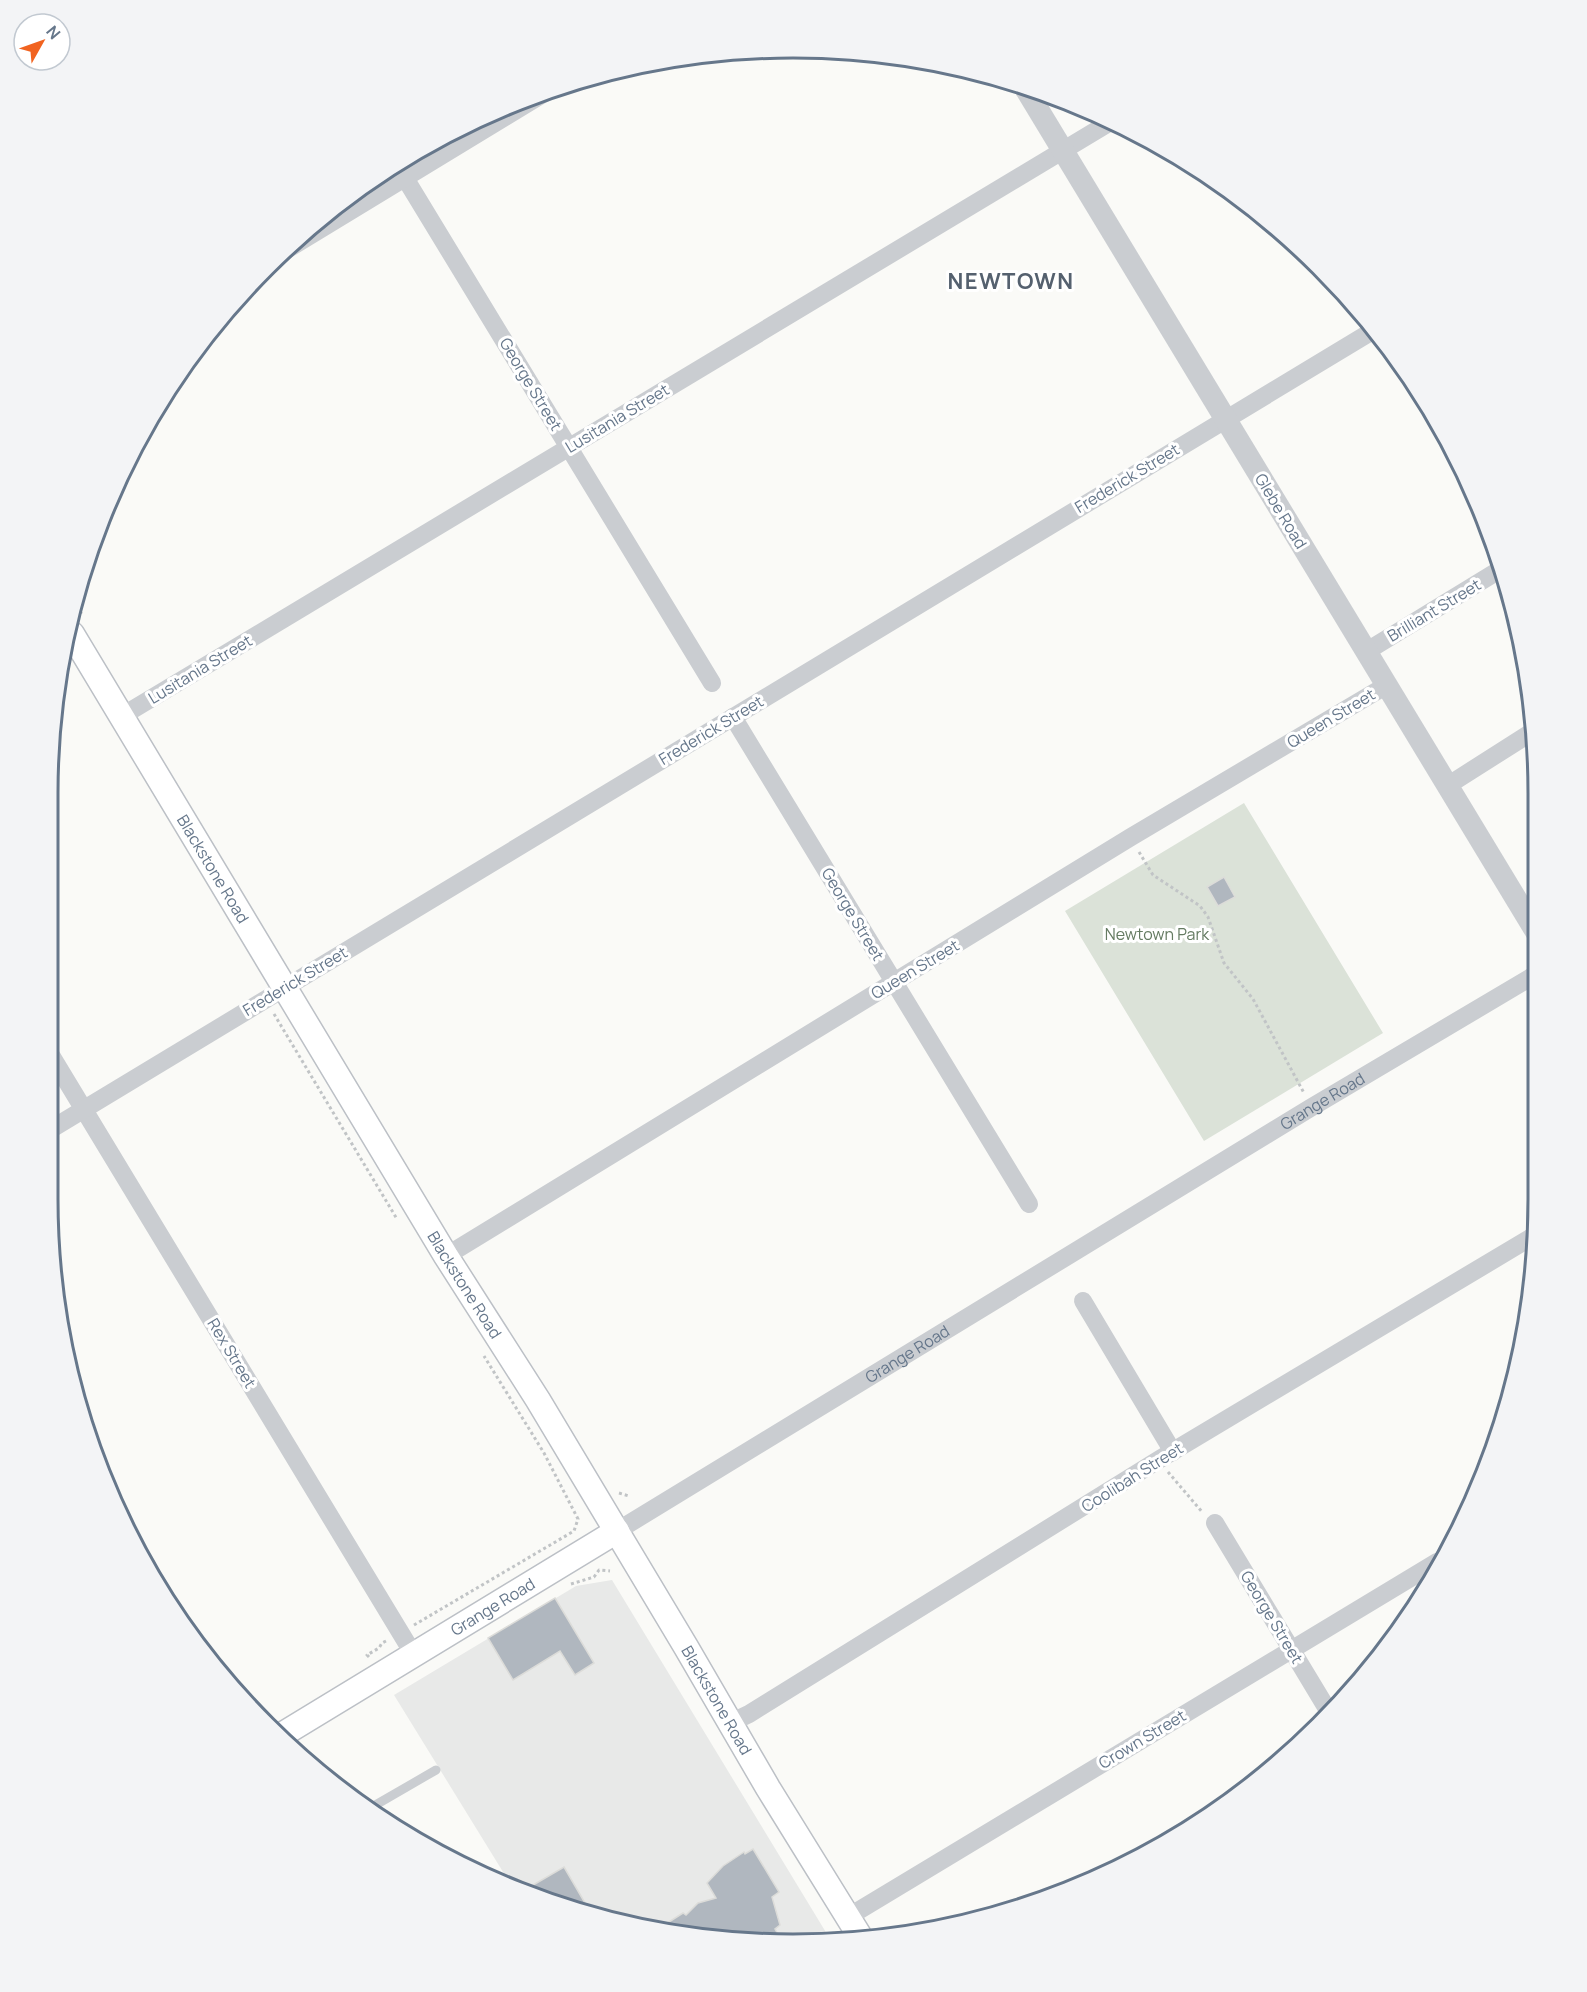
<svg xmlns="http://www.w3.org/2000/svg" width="1587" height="1992" viewBox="0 0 1587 1992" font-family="Manrope,sans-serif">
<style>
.built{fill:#e8e9e8}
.green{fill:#dbe2d8;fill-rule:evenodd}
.building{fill:#b0b7bf;stroke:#dcdcd9;stroke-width:1.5}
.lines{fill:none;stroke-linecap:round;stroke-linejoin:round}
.secondary-casing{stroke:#bcc0c6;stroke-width:27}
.path{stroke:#c1c4c6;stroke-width:3;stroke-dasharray:3 3;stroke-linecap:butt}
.service{stroke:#cacdd1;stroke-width:9}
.minor{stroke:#cacdd1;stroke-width:18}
.tertiary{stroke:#cacdd1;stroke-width:22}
.secondary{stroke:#fff;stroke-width:24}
.labels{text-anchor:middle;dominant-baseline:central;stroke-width:6;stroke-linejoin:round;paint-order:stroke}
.street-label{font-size:16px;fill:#66778b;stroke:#fff}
.park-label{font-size:16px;fill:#657b62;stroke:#fff}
.district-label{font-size:22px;font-weight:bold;letter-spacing:1.5px;fill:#55616f;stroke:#fff}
.rim{fill:none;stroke:#66778b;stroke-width:3}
</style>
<rect width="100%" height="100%" fill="#fafaf7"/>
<!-- built -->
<path class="built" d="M612,1580L830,1939L793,1944L600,1919L508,1880L394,1695L576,1586Z"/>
<!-- green -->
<path class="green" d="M1244,803L1383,1033L1204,1141L1065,911ZM1224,877L1235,896L1218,906L1207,887Z"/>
<!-- building -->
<path class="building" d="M1224,877L1235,897L1218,906L1207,887Z
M555,1598L594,1663L575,1675L560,1651L513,1680L488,1638Z
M753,1849L779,1892L772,1897L780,1925L775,1929L783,1943L661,1927L683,1913L686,1915L698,1903L716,1898L707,1883L723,1866L744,1852L745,1854Z
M564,1867L592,1915L528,1888Z"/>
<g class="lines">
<defs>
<g id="secondary">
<path id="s2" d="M72,634L446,1256L538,1400L686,1647L768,1788L859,1935"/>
<path id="s3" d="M280,1736L617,1531"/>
</g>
</defs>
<!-- secondary casing -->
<use href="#secondary" class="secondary-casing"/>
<!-- path -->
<path class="path" d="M77,606L83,616
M1139,852L1153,875L1200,906L1208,917L1224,963L1253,999L1304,1093
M274,1014L397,1219
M1168,1472L1203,1513
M619,1493L629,1496
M571,1584L594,1577L599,1570L610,1571
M414,1625L574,1531L578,1519L544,1453L484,1356
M369,1657L367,1655L379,1648L382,1643L386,1641"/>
<!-- service -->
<path class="service" d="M409,157L417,171
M372,1807L436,1770"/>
<!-- minor -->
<g class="minor">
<path d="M405,178L712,683"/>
<path d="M283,252L551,89"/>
<path d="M1367,651L1501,569"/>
<path d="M122,716L1112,121"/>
<path d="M733,717L1029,1204"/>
<path d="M1447,786L1535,730"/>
<path d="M49,1052L414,1655"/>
<path d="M48,1131L1374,330"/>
<path d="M446,1256L1131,837L1387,685"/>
<path d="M1083,1301L1173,1452"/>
<path d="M1215,1523L1329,1712"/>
<path id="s1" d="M617,1531L1312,1107L1538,973"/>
<path d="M730,1723L749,1714L1160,1459L1535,1235"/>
<path d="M848,1917L1437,1562"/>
</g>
<!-- tertiary -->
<path class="tertiary" d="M1025,88L1538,935"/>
<!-- secondary -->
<use href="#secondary" class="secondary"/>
</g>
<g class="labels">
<!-- street labels -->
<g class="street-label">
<text transform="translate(531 384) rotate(59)">George Street</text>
<text transform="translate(617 418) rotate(-31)">Lusitania Street</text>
<text transform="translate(1127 478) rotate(-31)">Frederick Street</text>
<text transform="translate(1281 511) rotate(59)">Glebe Road</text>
<text transform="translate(1434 610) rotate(-31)">Brilliant Street</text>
<text transform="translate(200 669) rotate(-31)">Lusitania Street</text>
<text transform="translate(1331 718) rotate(-31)">Queen Street</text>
<text transform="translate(711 730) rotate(-31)">Frederick Street</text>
<text stroke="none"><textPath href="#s2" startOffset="274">Blackstone Road</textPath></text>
<text transform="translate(853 914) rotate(59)">George Street</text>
<text transform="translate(915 969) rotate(-31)">Queen Street</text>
<text transform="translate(295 981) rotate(-31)">Frederick Street</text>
<text stroke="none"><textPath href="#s1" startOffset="826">Grange Road</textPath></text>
<text stroke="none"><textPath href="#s2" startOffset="760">Blackstone Road</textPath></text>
<text transform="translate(232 1353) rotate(59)">Rex Street</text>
<text stroke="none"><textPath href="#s1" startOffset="340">Grange Road</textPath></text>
<text transform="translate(1132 1477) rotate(-32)">Coolibah Street</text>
<text stroke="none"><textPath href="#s3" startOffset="249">Grange Road</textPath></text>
<text transform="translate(1272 1617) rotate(59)">George Street</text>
<text stroke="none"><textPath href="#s2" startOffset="1246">Blackstone Road</textPath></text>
<text transform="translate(1142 1739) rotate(-31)">Crown Street</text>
</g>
<!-- park labels -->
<g class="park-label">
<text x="1157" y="934">Newtown Park</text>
</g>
<!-- district labels -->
<g class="district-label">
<text x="1011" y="281">NEWTOWN</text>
</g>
</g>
<!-- crop -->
<path d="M0 0H1587V1992H0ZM793 58H793A735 735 0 0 1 1528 793V1199A735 735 0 0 1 793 1934H793A735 735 0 0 1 58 1199V793A735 735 0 0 1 793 58Z" fill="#f3f4f6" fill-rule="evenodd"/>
<path class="rim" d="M793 58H793A735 735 0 0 1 1528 793V1199A735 735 0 0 1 793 1934H793A735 735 0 0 1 58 1199V793A735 735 0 0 1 793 58Z"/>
<!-- north arrow -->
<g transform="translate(42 42) rotate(50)"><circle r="28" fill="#ffffff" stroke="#c2c9d1" stroke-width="1.5"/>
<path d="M0-4.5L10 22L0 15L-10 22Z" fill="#f16320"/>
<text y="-9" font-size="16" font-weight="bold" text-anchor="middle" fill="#66778b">N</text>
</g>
</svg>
